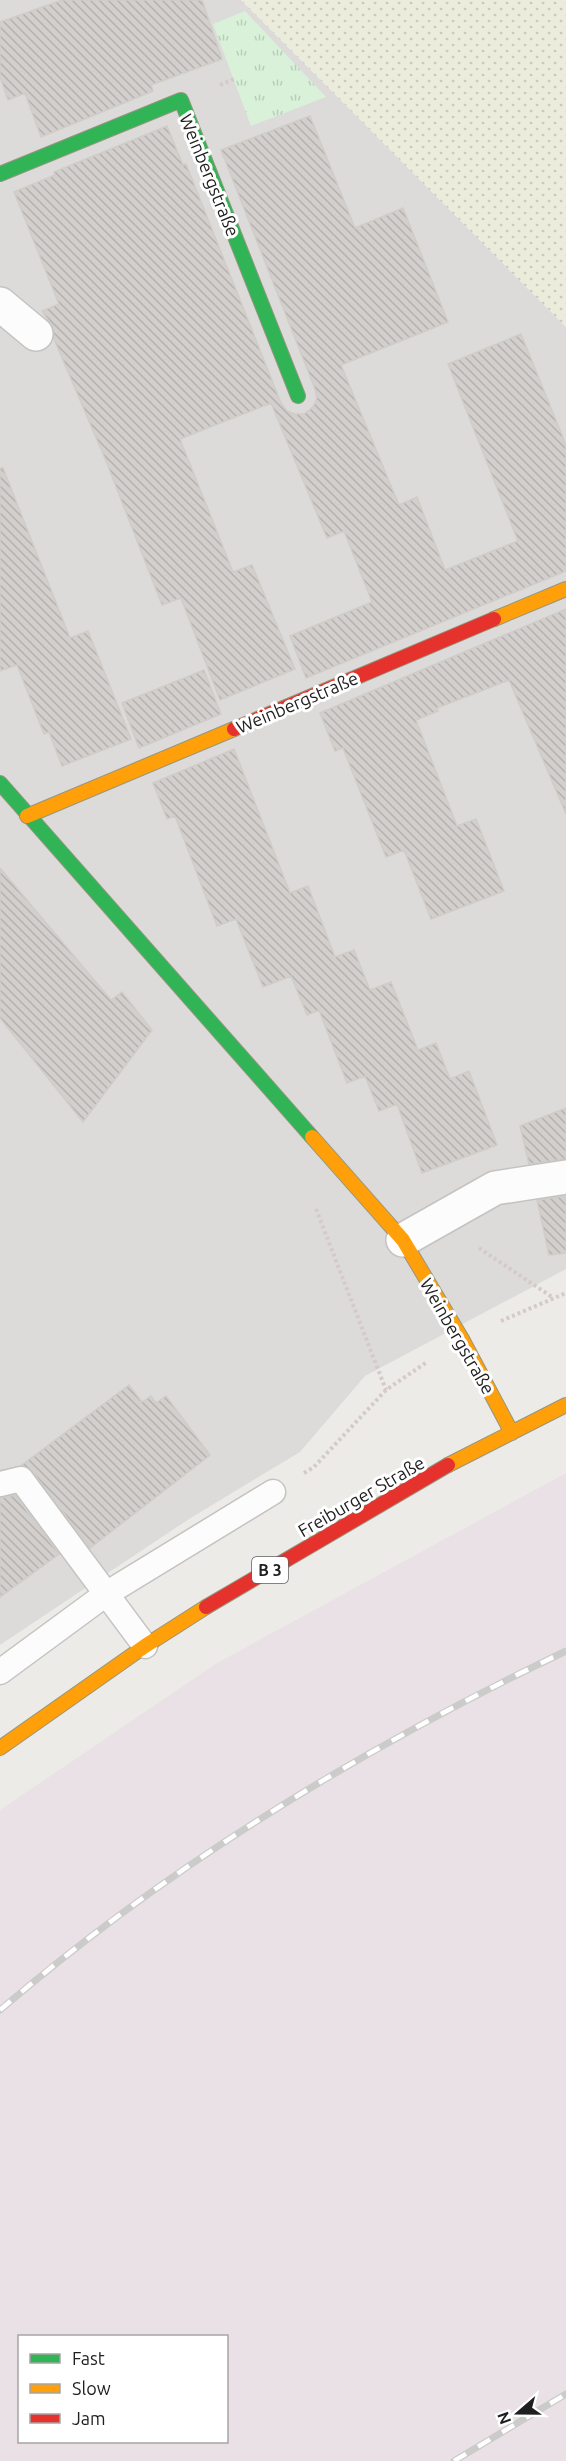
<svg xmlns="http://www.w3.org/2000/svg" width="566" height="2461" viewBox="0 0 566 2461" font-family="Ubuntu,sans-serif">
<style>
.residential{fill:#dcdbd9}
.railway{fill:#eae1e6;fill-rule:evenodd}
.farmland{fill:url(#farmland-dots)}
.park{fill:url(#park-tufts)}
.building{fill:url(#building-back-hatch);stroke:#d0cdc9;stroke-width:1.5}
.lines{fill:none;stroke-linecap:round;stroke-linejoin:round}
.lane-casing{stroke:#c4c3c2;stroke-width:27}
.street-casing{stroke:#c4c3c2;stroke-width:36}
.fast-casing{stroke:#949681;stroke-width:16}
.slow-casing{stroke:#949681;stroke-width:16}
.jam-casing{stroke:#949681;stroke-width:16}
.path{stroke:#d6cac8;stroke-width:4;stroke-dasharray:3 3;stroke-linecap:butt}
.lane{stroke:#fcfcfc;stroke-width:24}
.street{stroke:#fcfcfc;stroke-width:33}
.fast{stroke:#30b455;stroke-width:14}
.slow{stroke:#ff9f0a;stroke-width:14}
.jam{stroke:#e5322d;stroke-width:14}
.rail-casing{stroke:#cbcbca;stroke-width:7}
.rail{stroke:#fff;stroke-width:4.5;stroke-dasharray:14;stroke-linecap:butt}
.labels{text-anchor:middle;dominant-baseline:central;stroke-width:6;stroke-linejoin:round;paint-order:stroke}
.shield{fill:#fff;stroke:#626262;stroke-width:1.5}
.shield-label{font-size:16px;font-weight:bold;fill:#1f1f1f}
.street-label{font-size:18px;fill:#1f1f1f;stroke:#fff}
</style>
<defs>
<pattern id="farmland-dots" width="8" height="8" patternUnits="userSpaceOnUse" patternTransform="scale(1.5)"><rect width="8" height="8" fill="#ebecdc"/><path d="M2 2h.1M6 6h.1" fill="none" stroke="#c9cabc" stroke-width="1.8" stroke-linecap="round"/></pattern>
<pattern id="park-tufts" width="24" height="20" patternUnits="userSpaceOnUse" patternTransform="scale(1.5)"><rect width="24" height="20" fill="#d8f1d8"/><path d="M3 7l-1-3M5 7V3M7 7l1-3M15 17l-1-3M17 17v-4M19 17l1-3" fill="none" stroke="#b9ceb9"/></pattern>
<pattern id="building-back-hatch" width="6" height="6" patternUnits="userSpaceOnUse" patternTransform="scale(1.5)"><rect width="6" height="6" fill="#d2cfcc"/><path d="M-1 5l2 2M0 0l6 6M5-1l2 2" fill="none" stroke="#b4b1af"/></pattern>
</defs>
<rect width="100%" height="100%" fill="#edebe8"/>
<!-- residential -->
<path class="residential" d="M0,0H241L566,327V1269L365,1376L300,1452L189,1519L0,1645Z"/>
<!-- railway -->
<path class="railway" d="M566,1473V2461H0V1810L217,1663ZM20,2336H226V2442H20Z"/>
<!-- farmland -->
<path class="farmland" d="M241,0H566V327Z"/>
<!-- park -->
<path class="park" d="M245,11L326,97L251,126L213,24Z"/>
<!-- building -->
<path class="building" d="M62,0H202L222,59L151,85L153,91L41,137L25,93L8,100L0,77V22Z
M310,116L355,228L403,208L448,322L341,365L399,505L417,497L445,570L518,541L448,364L521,334L566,445V571L306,678L290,636L372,602L344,531L327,538L271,403L180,439L233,572L252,565L295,669L220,700L181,598L162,605L106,461L54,339L53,327L42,311L59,304L14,192L55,175L54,172L167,126L183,165L186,164L281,403L287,411L295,414H304L313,407L317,398L315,389L221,150Z
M0,468H3L70,638L88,631L131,739L62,766L49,732L44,734L17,665L0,671Z
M566,609V814L509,680L437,708L438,711L416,720L457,826L476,819L504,891L431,919L404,850L386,857L343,748L335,751L320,713Z
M204,670L221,714L139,748L122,703Z
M234,749L290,893L308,886L335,957L354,950L370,990L391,982L418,1050L436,1043L450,1079L469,1071L497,1145L422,1173L397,1104L379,1111L365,1076L347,1083L319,1010L307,1015L291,976L263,987L236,919L217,926L175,816L167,819L153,783Z
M0,868L111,1000L122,992L152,1030L83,1122L0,1018Z
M566,1108V1159L529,1164L520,1126Z
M566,1196V1253L549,1255L537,1200Z
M129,1385L142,1402L151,1396L156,1403L166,1396L210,1455L90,1548L32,1471L22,1465Z
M15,1495L59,1554L0,1597V1498Z"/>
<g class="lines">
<defs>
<path id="lane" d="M0,1484L21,1479L145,1646
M0,1672L106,1594L273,1492"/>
<path id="street" d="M0,304L36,334
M403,1240L495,1188L566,1177"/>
<path id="fast" d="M0,174L181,100L298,396
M0,783L312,1137"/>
<path id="slow" d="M494,619L566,589
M27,816L234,729
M312,1137L403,1240L462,1339L512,1433
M448,1465L566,1405
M0,1748L145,1646L206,1607"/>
<path id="jam" d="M234,729L494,619
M206,1607L448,1465"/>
</defs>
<!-- lane casing -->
<use href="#lane" class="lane-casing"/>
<!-- street casing -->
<use href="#street" class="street-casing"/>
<!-- fast casing -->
<use href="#fast" class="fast-casing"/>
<!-- slow casing -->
<use href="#slow" class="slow-casing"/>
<!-- jam casing -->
<use href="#jam" class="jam-casing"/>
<!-- path -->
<path class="path" d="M220,85L234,79
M316,1209L386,1390
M479,1248L552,1297
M501,1321L566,1293
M304,1473L314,1467L386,1390L427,1362"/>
<!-- lane -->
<use href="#lane" class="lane"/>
<!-- street -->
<use href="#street" class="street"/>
<!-- fast -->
<use href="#fast" class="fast"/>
<!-- slow -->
<use href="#slow" class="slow"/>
<!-- jam -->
<use href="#jam" class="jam"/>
<defs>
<path id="rail" d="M0,2010C169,1865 365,1747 566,1651
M454,2461L566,2394"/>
</defs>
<!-- rail casing -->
<use href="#rail" class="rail-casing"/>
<!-- rail -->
<use href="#rail" class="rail"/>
</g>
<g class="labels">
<!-- shield labels -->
<rect class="shield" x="252" y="1557" width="36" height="26" rx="4.5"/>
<g class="shield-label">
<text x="270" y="1570">B 3</text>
</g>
<!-- street labels -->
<g class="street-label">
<text transform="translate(210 175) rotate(68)">Weinbergstraße</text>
<text transform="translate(297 702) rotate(-23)">Weinbergstraße</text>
<text transform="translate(458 1336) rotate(60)">Weinbergstraße</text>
<text transform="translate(361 1496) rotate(-30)">Freiburger Straße</text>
</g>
</g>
<!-- legend -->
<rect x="18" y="2335" width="210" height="108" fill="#ffffff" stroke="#a5a5a5" stroke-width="1.5"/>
<rect x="30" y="2354" width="30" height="9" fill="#30b455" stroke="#a5a5a5" stroke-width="1.5"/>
<text x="72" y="2365" font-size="18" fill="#1f1f1f">Fast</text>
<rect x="30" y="2384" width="30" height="9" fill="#ff9f0a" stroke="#a5a5a5" stroke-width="1.5"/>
<text x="72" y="2395" font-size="18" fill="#1f1f1f">Slow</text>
<rect x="30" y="2414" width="30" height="9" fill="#e5322d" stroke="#a5a5a5" stroke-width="1.5"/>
<text x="72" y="2425" font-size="18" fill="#1f1f1f">Jam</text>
<!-- north arrow -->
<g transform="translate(518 2413) rotate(250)" stroke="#ffffff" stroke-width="4.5" paint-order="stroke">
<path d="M0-4.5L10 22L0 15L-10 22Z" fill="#1f1f1f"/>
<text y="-9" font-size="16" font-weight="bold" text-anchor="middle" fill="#1f1f1f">N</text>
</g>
</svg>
